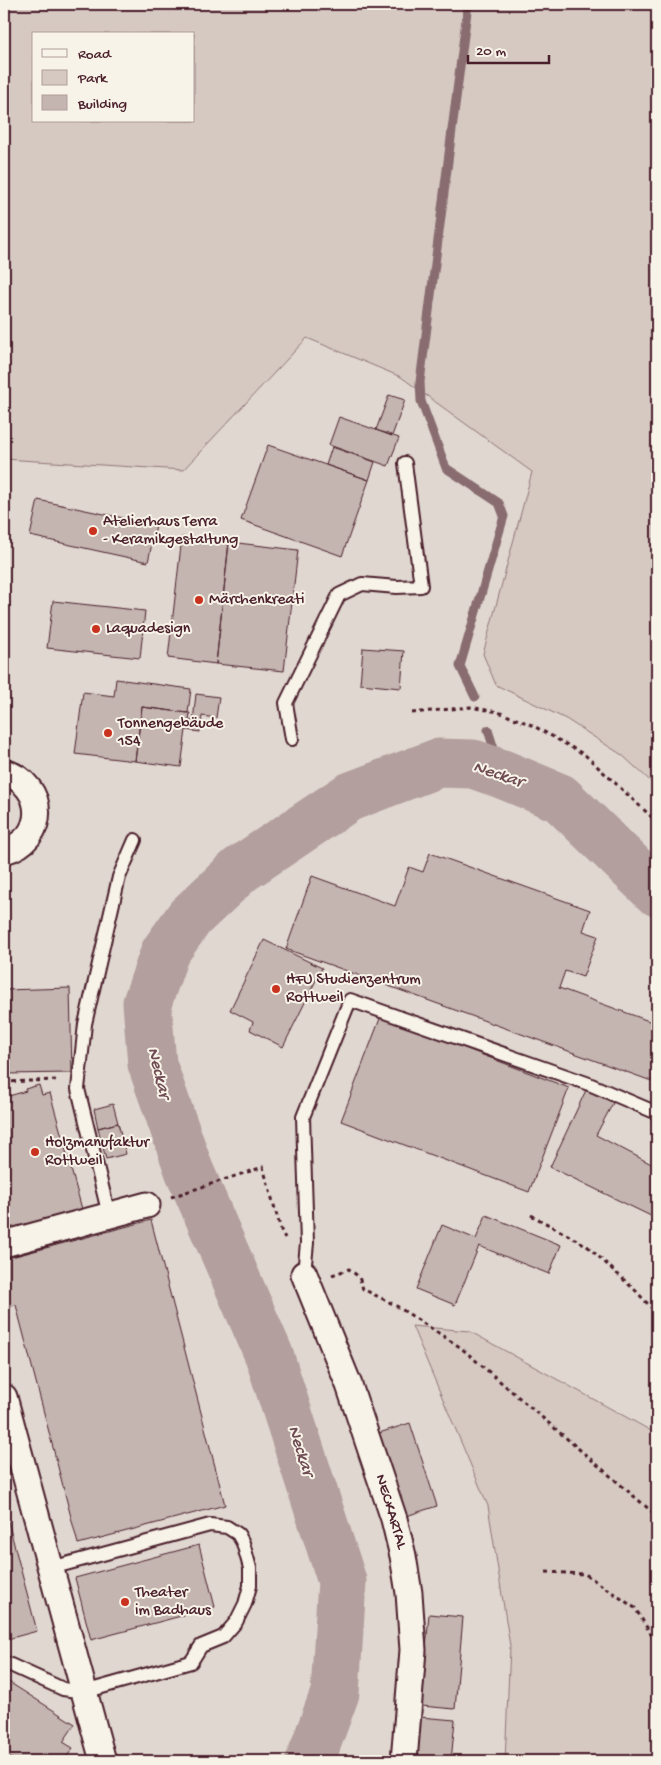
<svg xmlns="http://www.w3.org/2000/svg" width="661" height="1765" viewBox="0 0 661 1765" font-family="'Gochi Hand',sans-serif">
<style>
.built{fill:#e0d7d0}
.green{fill:#d5c9c2;stroke:#907476;fill-rule:evenodd}
.lines{fill:none;stroke-linecap:round;stroke-linejoin:round}
.stream{stroke:#896c6f;stroke-width:9}
.river{stroke:#b39f9d;stroke-width:49}
.building{fill:#c4b5b0;stroke:#4a1f2b}
.lane-casing{stroke:#4a1f2b;stroke-width:16}
.street-casing{stroke:#4a1f2b;stroke-width:29}
.path{stroke:#4a1f2b;stroke-width:3;stroke-dasharray:4 4;stroke-linecap:butt}
.lane{stroke:#f7f3e8;stroke-width:12}
.street{stroke:#f7f3e8;stroke-width:25}
.poi-dot{fill:#c8321e;stroke:#f7f3e8;stroke-width:2}
.labels{text-anchor:middle;dominant-baseline:central;stroke-width:4;stroke-linejoin:round;paint-order:stroke}
.poi-label{font-size:16px;fill:#4a1f2b;stroke:#f7f3e8;text-anchor:start}
.street-label{font-size:16px;fill:#4a1f2b;stroke:#f7f3e8}
.water-label{font-size:18px;font-style:italic;fill:#6f4c53;stroke:#f7f3e8}
</style>
<rect width="100%" height="100%" fill="#ece6dd"/>
<filter id="ink" filterUnits="userSpaceOnUse"><feTurbulence type="fractalNoise" baseFrequency=".02" numOctaves="2"/><feDisplacementMap in="SourceGraphic" scale="10" xChannelSelector="R" yChannelSelector="G"/><feConvolveMatrix kernelMatrix="1 2 1 2 8 2 1 2 1" color-interpolation-filters="sRGB"/></filter>
<g filter="url(#ink)">
<!-- built -->
<path class="built" d="M307,338L401,377L532,472L483,653L496,685L566,719L622,755L657,787V1434L469,1331L412,1327L488,1506L510,1646L505,1761H4V459L183,470Z"/>
<!-- green -->
<path class="green" d="M4,4H657V787L622,755L566,719L496,685L483,654L532,472L401,377L307,338L183,470L4,459ZM34,34H194V121H34Z
M412,1326L469,1331L657,1434V1761H505L510,1646L488,1506Z"/>
<g class="lines">
<!-- stream -->
<path class="stream" d="M468,4L420,382L421,401L446,468L499,503L504,516L460,666L475,697
M488,730L502,774"/>
<!-- river -->
<path class="river" d="M310,1761L335,1693L342,1581L269,1355L189,1170L152,1064L147,1003L165,952L190,917L240,870L349,797L438,763L473,764L502,774L560,798L657,892"/>
</g>
<!-- building -->
<path class="building" d="M389,395L405,400L392,436L376,430Z
M339,417L399,438L388,466L329,445Z
M268,445L369,480L342,556L241,520Z
M332,447L375,462L369,480L326,465Z
M38,500L156,525L148,562L30,536Z
M182,537L229,542L216,664L168,658Z
M229,542L298,550L284,671L216,664Z
M53,601L145,611L140,658L47,648Z
M363,648L404,651L401,688L360,684Z
M116,679L191,689L188,713L142,707L135,761L75,754L83,692L114,696Z
M196,694L219,697L216,718L202,716L200,732L186,730L181,767L135,761L142,707L188,713H190L189,720L193,721Z
M430,853L590,910L583,931L598,936L583,977L565,971L559,988L657,1024V1083L286,949L312,876L395,906L409,867L423,872Z
M264,940L322,968L283,1047L250,1030L253,1022L230,1010Z
M70,988L72,1073L4,1074V990Z
M381,1016L569,1088L529,1192L341,1121Z
M39,1085L42,1095L50,1093L82,1209L4,1231V1093L8,1092L9,1096L26,1091L25,1089Z
M587,1088L613,1103L596,1135L657,1167V1219L550,1167Z
M113,1104L118,1123L98,1128L94,1109Z
M118,1123L126,1154L106,1159L98,1128Z
M486,1215L561,1245L549,1274L479,1246L455,1305L416,1289L442,1225L476,1239Z
M151,1220L225,1505L78,1544L16,1305L4,1308V1259Z
M410,1423L437,1506L406,1516L379,1433Z
M4,1506L37,1631L4,1640Z
M199,1545L215,1607L91,1640L75,1578Z
M429,1614L463,1617L455,1709L421,1706Z
M4,1679L75,1724L63,1742L73,1748L64,1761H15L4,1754Z
M420,1717L455,1720L451,1761H416Z"/>
<g class="lines">
<defs>
<path id="lane" d="M292,739L286,703L339,595L362,584L397,587L421,586L405,463
M109,1215L78,1089L85,1024L119,877L135,840
M304,1274L307,1243L303,1117L350,1000L589,1084L657,1113
M4,1662L63,1689L84,1692L191,1662L201,1646L223,1637L236,1622L245,1604L250,1586V1568L243,1543L238,1534L227,1527L210,1525L51,1568"/>
<path id="street" d="M4,772C47,785 48,840 4,851
M4,1244L147,1205
M304,1274L349,1385L394,1519L403,1556L409,1593L413,1650L404,1761
M4,1397L103,1761"/>
</defs>
<!-- lane casing -->
<use href="#lane" class="lane-casing"/>
<!-- street casing -->
<use href="#street" class="street-casing"/>
<!-- path -->
<path class="path" d="M412,713L470,707L498,712L532,725L585,755L657,822
M4,1082L58,1080
M171,1197L263,1167L281,1230L285,1238
M531,1215L586,1245L636,1291L657,1314
M332,1275L349,1269L359,1277L363,1289L395,1305L460,1347L657,1516
M546,1572L585,1574L635,1608L657,1644"/>
<!-- lane -->
<use href="#lane" class="lane"/>
<!-- street -->
<use href="#street" class="street"/>
</g>
</g>
<!-- markers -->
<g class="poi-dot">
<circle cx="93" cy="531" r="5"/>
<circle cx="199" cy="600" r="5"/>
<circle cx="96" cy="629" r="5"/>
<circle cx="108" cy="733" r="5"/>
<circle cx="276" cy="989" r="5"/>
<circle cx="35" cy="1152" r="5"/>
<circle cx="125" cy="1602" r="5"/>
</g>
<g class="labels">
<!-- poi labels -->
<g class="poi-label">
<text x="103" y="522">Atelierhaus Terra<tspan x="103" dy="18">- Keramikgestaltung</tspan></text>
<text x="209" y="600">Märchenkreati</text>
<text x="106" y="629">Laquadesign</text>
<text x="118" y="724">Tonnengebäude<tspan x="118" dy="18">154</tspan></text>
<text x="286" y="980">HFU Studienzentrum<tspan x="286" dy="18">Rottweil</tspan></text>
<text x="45" y="1143">Holzmanufaktur<tspan x="45" dy="18">Rottweil</tspan></text>
<text x="135" y="1593">Theater<tspan x="135" dy="18">im Badhaus</tspan></text>
</g>
<!-- street labels -->
<g class="street-label">
<text transform="translate(390 1512) rotate(73)">NECKARTAL</text>
</g>
<!-- water labels -->
<g class="water-label">
<text transform="translate(498 775) rotate(19)">Neckar</text>
<text transform="translate(158 1073) rotate(76)">Neckar</text>
<text transform="translate(300 1451) rotate(72)">Neckar</text>
</g>
</g>
<!-- margin -->
<rect width="661" height="1765" fill="none" stroke="#f7f3e8" stroke-width="20"/>
<rect x="10" y="10" width="641" height="1745" fill="none" stroke="#4a1f2b" stroke-width="2" filter="url(#ink)"/>
<!-- legend -->
<rect x="32" y="32" width="162" height="90" fill="#f7f3e8" stroke="#b29e9c"/>
<rect x="42" y="49" width="25" height="8" fill="#f7f3e8" stroke="#b29e9c"/>
<text x="78" y="58" font-size="15" fill="#4a1f2b">Road</text>
<rect x="42" y="70" width="25" height="15" fill="#d5c9c2" stroke="#b29e9c"/>
<text x="78" y="82" font-size="15" fill="#4a1f2b">Park</text>
<rect x="42" y="95" width="25" height="15" fill="#c4b5b0" stroke="#b29e9c"/>
<text x="78" y="108" font-size="15" fill="#4a1f2b">Building</text>
<!-- scale -->
<path d="M468 55v8h81v-8" fill="none" stroke="#4a1f2b" stroke-width="2.5"/>
<text x="476" y="55" font-size="15" fill="#4a1f2b" stroke="#f7f3e8" stroke-width="4" paint-order="stroke">20 m</text>
</svg>
